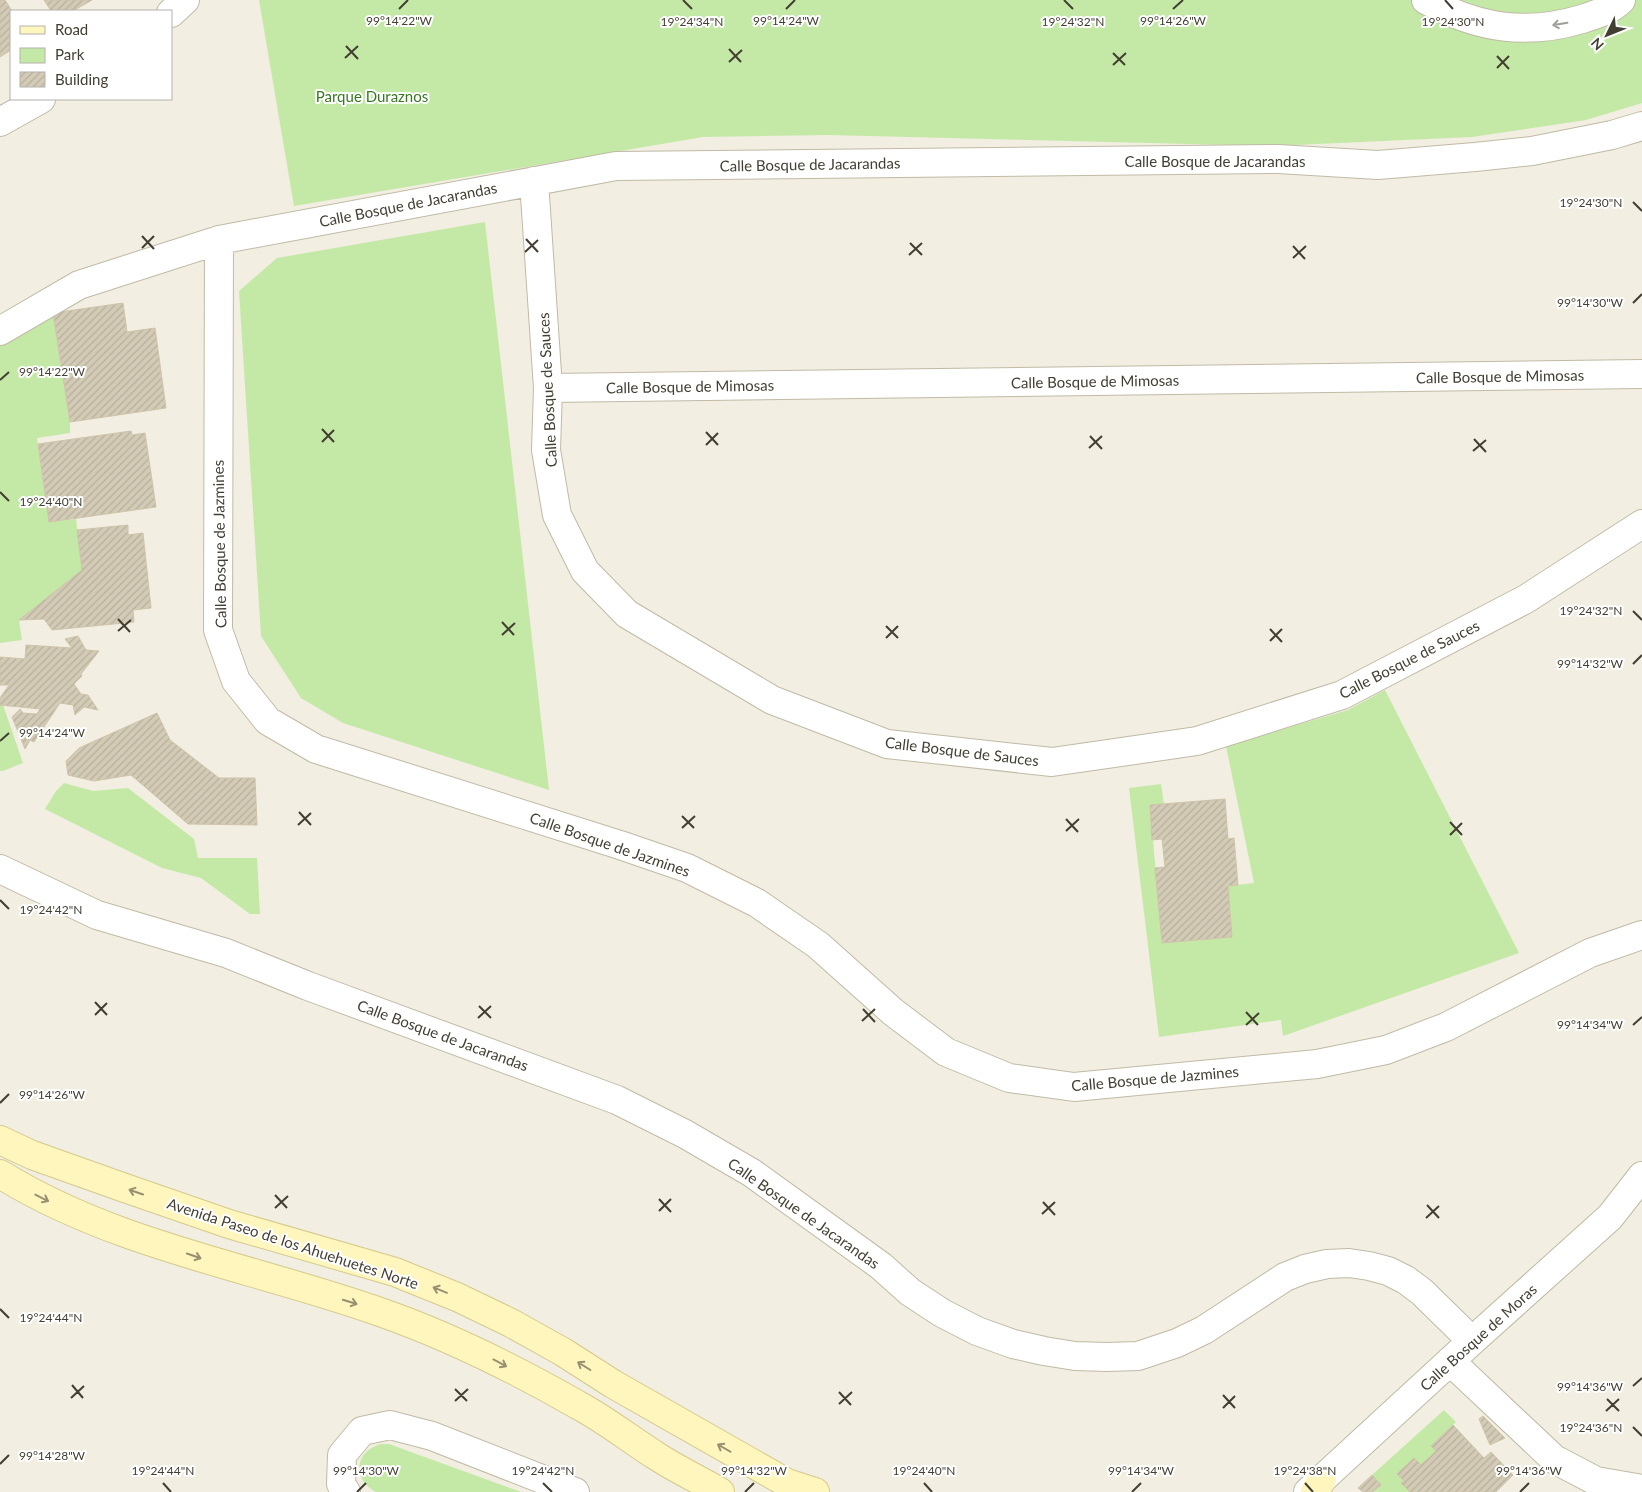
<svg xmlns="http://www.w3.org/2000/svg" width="1642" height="1492" viewBox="0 0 1642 1492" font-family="Lato,sans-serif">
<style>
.green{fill:#c4e9a6}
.building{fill:url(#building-hatch);stroke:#cfc4a9}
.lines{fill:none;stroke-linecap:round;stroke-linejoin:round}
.street-casing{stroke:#c0baa6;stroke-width:30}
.secondary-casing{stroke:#d4ca8d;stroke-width:30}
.street{stroke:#fff;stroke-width:28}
.secondary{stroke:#fff6be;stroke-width:28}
.oneway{stroke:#a19e98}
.oneway2{stroke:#989171}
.ticks{fill:none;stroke:#433e32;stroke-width:2}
.labels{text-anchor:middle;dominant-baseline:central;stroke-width:4;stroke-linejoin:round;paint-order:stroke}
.park-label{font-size:15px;fill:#3a7723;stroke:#fff}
.street-label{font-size:15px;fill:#433e32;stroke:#fff}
.ticks-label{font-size:12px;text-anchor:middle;fill:#433e32;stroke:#fff;stroke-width:4;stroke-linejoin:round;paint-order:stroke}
</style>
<defs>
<pattern id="building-hatch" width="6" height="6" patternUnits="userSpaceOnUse" patternTransform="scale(1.25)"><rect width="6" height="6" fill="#d3cbb6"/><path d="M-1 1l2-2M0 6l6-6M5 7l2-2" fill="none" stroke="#b6af9d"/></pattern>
</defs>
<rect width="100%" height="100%" fill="#f2eee1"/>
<!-- green -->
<path class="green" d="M259,0H1642V103L1586,120L1472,137L1273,146L828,135L703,137L294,206Z
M485,222L549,790L343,723L301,698L261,636L239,291L277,258Z
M53,313L70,422V433L37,438L49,522L76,519L82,570L19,620L22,640L0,643V346Z
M1385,690L1519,953L1283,1036L1281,1020L1159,1037L1129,788L1161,784L1164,804L1150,806L1162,943L1232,937L1228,886L1254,883L1226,746L1348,710Z
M0,705H3L23,763L3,771H0Z
M64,783L93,791L128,788L194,839L198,858H257L260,914H250L201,878L162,868L45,809L56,791Z
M1444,1410L1456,1422L1431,1446L1436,1451L1421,1465L1414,1458L1398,1474L1404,1481L1401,1483L1410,1492H1372L1381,1485L1372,1475Z
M381,1444H389L521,1492H376C352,1480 354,1451 381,1444Z"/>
<!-- building -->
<path class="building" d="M0,0H5L12,11L11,50L0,57Z
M44,0H92L73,11H51Z
M123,303L127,332L155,328L166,408L70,422L53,313Z
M131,431L132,435L145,433L156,507L49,522L38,444Z
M128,525V535L143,533L151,608L133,610L134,622L52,630L44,619L19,620L82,570L77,530Z
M78,636L86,650L99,651L81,674L82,676L74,684L81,694L88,695L98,710L84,707L75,715L73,705L60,703L34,742L30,740L25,749L12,717L20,709L23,713L37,714L40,709L0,705V698L9,685H0V657L25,659L26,645L72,648L65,639Z
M157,713L170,740L219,778H255L257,825L188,824L131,775L94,781L68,775L66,761L79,748Z
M1225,799L1228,839L1234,838L1238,885L1228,886L1232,937L1162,943L1155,868L1165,867L1162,839L1152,840L1150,805Z
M1483,1416L1505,1438L1490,1445L1479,1419Z
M1453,1425L1484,1458L1491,1452L1513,1475L1496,1492H1410L1401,1483L1404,1481L1397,1474L1414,1458L1421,1465L1436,1451L1431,1446Z
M1372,1475L1381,1485L1372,1492H1363L1358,1488Z"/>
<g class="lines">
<defs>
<path id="street" d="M1426,0C1477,28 1526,36 1582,19C1595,15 1611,10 1621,0
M171,13L185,0
M0,122L41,99
M534,181L548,388L546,450L557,515L585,571L627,614L772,700L887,744L1052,762L1197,741L1342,695L1526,599L1642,524
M219,240L218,630L236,681L268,721L316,749L620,845L687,868L757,903L818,945L893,1012L946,1052L1009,1078L1074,1087L1317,1064L1386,1050L1446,1027L1590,953L1642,935
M0,331L79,285L219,240L616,166L1278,159L1378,165L1475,157L1532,151L1612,135L1642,126
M548,388L1642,374
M0,869L97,915L226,953L308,986L617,1100L685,1134L752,1173L881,1266L910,1292L942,1313L977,1331L1013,1344L1044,1351L1075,1356L1107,1357L1138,1356L1177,1343L1204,1330L1285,1277L1305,1269L1327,1264L1349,1263L1369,1266L1388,1271L1406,1280L1422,1292L1472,1341
M1450,1361L1554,1459L1596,1481L1642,1489
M346,1492L341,1484L342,1455L362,1431L390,1425L432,1436L575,1492
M1308,1492L1472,1341L1610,1217L1642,1176"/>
<path id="secondary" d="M0,1140L32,1155L122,1187L229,1224L395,1272L457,1297L511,1323L563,1352L613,1384L787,1483L815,1492
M0,1174C116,1246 253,1267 380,1312C449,1336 515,1369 578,1405C606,1420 631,1440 658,1457C678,1470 700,1480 720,1492
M1315,1492L1322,1479"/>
</defs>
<!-- street casing -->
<use href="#street" class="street-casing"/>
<!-- secondary casing -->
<use href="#secondary" class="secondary-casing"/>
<!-- street -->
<use href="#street" class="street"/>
<!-- secondary -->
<use href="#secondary" class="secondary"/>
</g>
<!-- one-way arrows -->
<defs><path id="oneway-shaft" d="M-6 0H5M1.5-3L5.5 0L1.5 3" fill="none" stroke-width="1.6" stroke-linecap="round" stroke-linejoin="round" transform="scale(1.25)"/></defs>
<use class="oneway" href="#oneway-shaft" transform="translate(1560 24) rotate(170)"/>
<g class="oneway2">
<use href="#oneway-shaft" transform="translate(136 1192) rotate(-161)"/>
<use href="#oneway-shaft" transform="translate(42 1198) rotate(27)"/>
<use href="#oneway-shaft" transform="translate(194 1256) rotate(19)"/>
<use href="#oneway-shaft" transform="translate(440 1290) rotate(-158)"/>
<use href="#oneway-shaft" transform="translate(350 1302) rotate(17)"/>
<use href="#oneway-shaft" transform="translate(500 1363) rotate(28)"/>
<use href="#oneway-shaft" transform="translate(584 1366) rotate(-148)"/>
<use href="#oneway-shaft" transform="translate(724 1448) rotate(-150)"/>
</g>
<!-- ticks -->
<path class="ticks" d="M683,0L692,9M1064,0L1073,9M1445,0L1453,9M399,9L408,0M786,9L795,0M1173,9L1183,0M346,46L358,59M729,49L741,62M1113,53L1125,65M1497,56L1509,69M345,58L358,46M729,62L742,50M1113,65L1126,53M1497,68L1509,56M1633,202L1642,211M142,236L154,249M526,239L538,252M910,243L922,255M1293,246L1305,259M142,248L154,236M525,252L538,240M909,255L922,243M1293,258L1306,246M1633,303L1642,294M0,380L9,372M322,429L334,442M706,432L718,445M1090,436L1102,449M1474,439L1486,452M322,442L334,430M706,445L718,433M1089,448L1102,436M1473,451L1486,440M0,492L9,501M1633,611L1642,620M118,619L130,632M502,622L514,635M886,626L898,638M1270,629L1282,642M118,631L131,620M502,635L515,623M886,638L898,626M1270,641L1282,629M1633,664L1642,655M0,741L9,733M299,812L311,825M682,816L694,828M1066,819L1078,832M1450,822L1462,835M298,825L311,813M682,828L695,816M1066,831L1079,819M1450,835L1462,823M0,900L9,909M95,1002L107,1015M479,1006L491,1018M863,1009L875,1022M1246,1012L1258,1025M95,1015L107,1003M478,1018L491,1006M862,1021L875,1009M1246,1025L1259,1013M1633,1025L1642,1017M0,1103L9,1094M275,1195L287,1208M659,1199L671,1212M1043,1202L1055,1215M1427,1205L1439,1218M275,1208L288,1196M659,1211L671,1199M1042,1214L1055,1202M1426,1218L1439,1206M0,1309L9,1318M72,1385L83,1398M1633,1386L1642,1378M455,1389L467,1401M839,1392L851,1405M1223,1395L1235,1408M71,1398L84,1386M1607,1399L1619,1411M455,1401L468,1389M839,1404L852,1392M1223,1408L1235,1396M1606,1411L1619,1399M1633,1427L1642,1436M0,1464L9,1455M163,1483L171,1492M543,1483L552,1492M924,1483L932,1492M1305,1483L1313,1492M357,1492L366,1483M745,1492L754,1483M1132,1492L1141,1483M1520,1492L1529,1483"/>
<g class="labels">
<!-- park labels -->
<g class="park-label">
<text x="372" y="96">Parque Duraznos</text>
</g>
<!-- street labels -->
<g class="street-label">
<text x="1215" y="161">Calle Bosque de Jacarandas</text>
<text transform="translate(810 164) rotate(-1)">Calle Bosque de Jacarandas</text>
<text transform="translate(408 204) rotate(-11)">Calle Bosque de Jacarandas</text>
<text transform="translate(1500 376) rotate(-1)">Calle Bosque de Mimosas</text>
<text transform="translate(1095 381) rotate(-1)">Calle Bosque de Mimosas</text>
<text transform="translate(690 386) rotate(-1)">Calle Bosque de Mimosas</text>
<text transform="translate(547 390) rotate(-93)">Calle Bosque de Sauces</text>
<text transform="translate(219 544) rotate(-91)">Calle Bosque de Jazmines</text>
<text transform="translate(1409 659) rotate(-27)">Calle Bosque de Sauces</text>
<text transform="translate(962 751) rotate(7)">Calle Bosque de Sauces</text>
<text transform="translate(610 844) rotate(19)">Calle Bosque de Jazmines</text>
<text transform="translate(443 1035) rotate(20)">Calle Bosque de Jacarandas</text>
<text transform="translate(1155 1078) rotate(-5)">Calle Bosque de Jazmines</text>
<text transform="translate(804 1213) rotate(35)">Calle Bosque de Jacarandas</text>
<text transform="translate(293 1243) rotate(18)">Avenida Paseo de los Ahuehuetes Norte</text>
<text transform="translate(1478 1337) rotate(-42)">Calle Bosque de Moras</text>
</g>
</g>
<g class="ticks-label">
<text x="399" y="25">99°14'22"W</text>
<text x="786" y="25">99°14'24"W</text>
<text x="1173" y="25">99°14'26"W</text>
<text x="692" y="26">19°24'34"N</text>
<text x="1073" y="26">19°24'32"N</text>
<text x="1453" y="26">19°24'30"N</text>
<text x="1591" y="207">19°24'30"N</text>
<text x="1590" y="307">99°14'30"W</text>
<text x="52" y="376">99°14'22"W</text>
<text x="51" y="506">19°24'40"N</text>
<text x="1591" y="615">19°24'32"N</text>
<text x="1590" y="668">99°14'32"W</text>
<text x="52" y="737">99°14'24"W</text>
<text x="51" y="914">19°24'42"N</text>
<text x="1590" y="1029">99°14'34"W</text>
<text x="52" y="1099">99°14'26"W</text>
<text x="51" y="1322">19°24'44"N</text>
<text x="1590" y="1391">99°14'36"W</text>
<text x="1591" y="1432">19°24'36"N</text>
<text x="52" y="1460">99°14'28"W</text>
<text x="163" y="1475">19°24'44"N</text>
<text x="543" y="1475">19°24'42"N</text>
<text x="924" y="1475">19°24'40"N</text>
<text x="1305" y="1475">19°24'38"N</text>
<text x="366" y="1475">99°14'30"W</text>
<text x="754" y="1475">99°14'32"W</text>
<text x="1141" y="1475">99°14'34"W</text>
<text x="1529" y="1475">99°14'36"W</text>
</g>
<!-- legend -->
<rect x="10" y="10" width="162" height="90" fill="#ffffff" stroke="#b4b2ad"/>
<rect x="20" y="26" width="25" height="8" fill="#fff6be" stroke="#b4b2ad"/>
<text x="55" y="35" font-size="15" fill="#433e32">Road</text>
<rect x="20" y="48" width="25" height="15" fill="#c4e9a6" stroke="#b4b2ad"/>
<text x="55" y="60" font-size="15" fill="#433e32">Park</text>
<rect x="20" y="72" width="25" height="15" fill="url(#building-hatch)" stroke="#b4b2ad"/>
<text x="55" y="85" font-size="15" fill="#433e32">Building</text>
<!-- north arrow -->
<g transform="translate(1607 35) rotate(227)" stroke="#ffffff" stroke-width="4" paint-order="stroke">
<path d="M0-4L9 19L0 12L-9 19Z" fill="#433e32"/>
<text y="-8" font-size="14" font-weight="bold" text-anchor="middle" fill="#433e32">N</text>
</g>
</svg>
